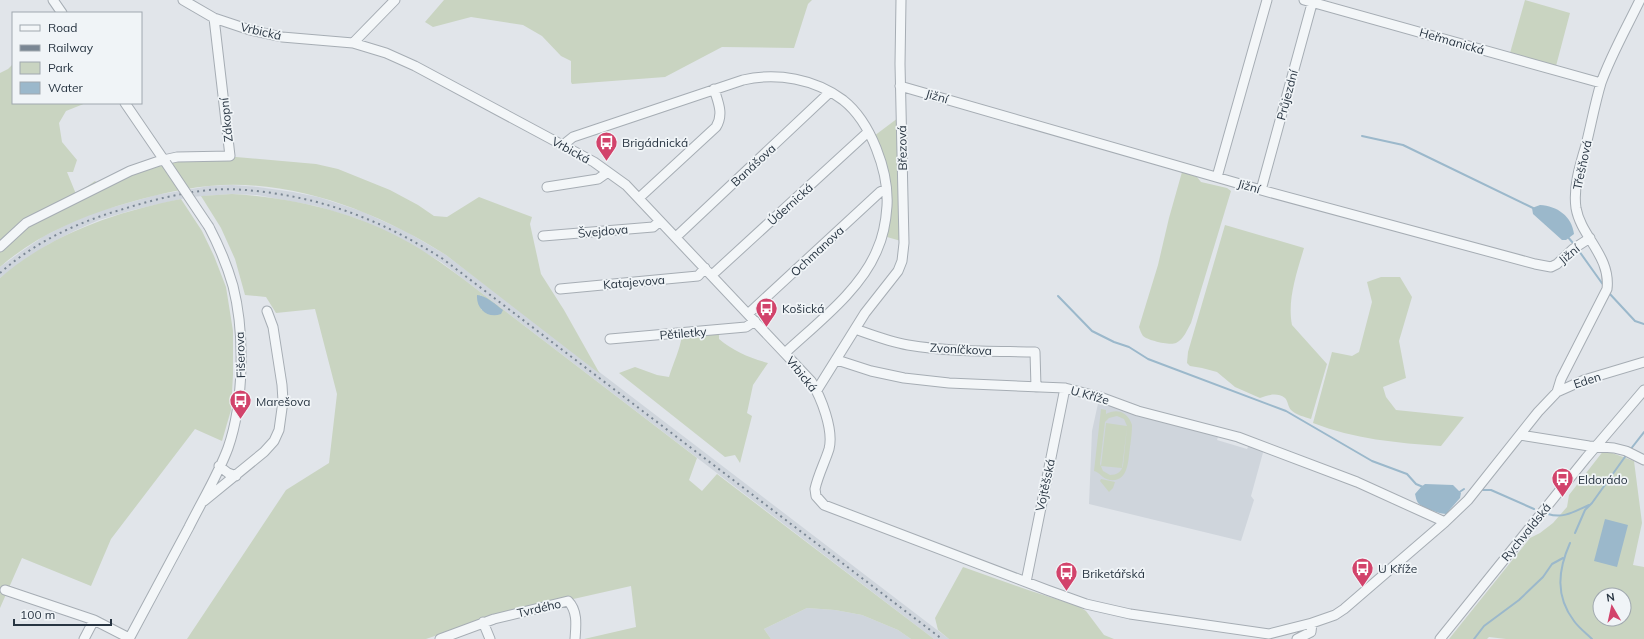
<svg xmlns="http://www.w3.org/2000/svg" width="1644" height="639" viewBox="0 0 1644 639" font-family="Mulish,sans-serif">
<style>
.built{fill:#cfd5dc}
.green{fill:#c9d4c1;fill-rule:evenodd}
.water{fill:#9bb8cb}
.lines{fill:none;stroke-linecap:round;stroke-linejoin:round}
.stream{stroke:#9bb8cb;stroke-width:2}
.minor-casing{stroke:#a6adb4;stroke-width:11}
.minor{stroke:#f3f6f8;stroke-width:9}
.rail{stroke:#7a8794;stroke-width:2;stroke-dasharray:2 4;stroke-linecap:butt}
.minor-bridge-casing{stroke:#a6adb4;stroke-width:11;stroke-linecap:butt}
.minor-bridge{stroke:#f3f6f8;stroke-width:9}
.labels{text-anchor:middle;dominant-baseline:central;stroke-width:3.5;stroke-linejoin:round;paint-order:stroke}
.street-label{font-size:12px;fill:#283542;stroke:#f0f4f7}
.poi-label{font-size:12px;fill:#283542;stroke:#f0f4f7;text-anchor:start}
</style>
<rect width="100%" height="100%" fill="#e1e5ea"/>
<!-- built -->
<path class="built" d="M232,185L258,187L293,192L318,197L361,211L407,232L446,255L949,639H934L441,262L403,240L358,219L316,206L257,195L232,194L190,197L133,210L99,220L74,231L49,244L27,258L0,278V267L22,251L44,236L70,223L96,212L156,195L209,186Z
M1099,399L1219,434L1217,440L1247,449L1250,443L1264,449L1251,496L1254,500L1241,541L1089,504L1092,431Z
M807,608L835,610L862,615L898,630L911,639H771L764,629Z"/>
<!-- green -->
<path class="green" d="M444,0H812L808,4L794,48L722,47L665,77L572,84L571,82V61L561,56L542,36L523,25L471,17L433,27L425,22Z
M1525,0L1570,13L1556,66L1510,53Z
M13,64V103H86L66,111L59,123L62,142L77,160L73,172H67L76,194L95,181L103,188L129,173L177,159L236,157L316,164L338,169L390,190L418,205L434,216L447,217L479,197L532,217L530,224L541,274L564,310L600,374L446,255C378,212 292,178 209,186C178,189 147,197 117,206C75,219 33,238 0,267V73L8,69Z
M898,118L901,241L887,237C894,196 892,174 874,136Z
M1182,172L1197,177L1201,182L1227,188L1231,191L1191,323C1187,330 1184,339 1176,343C1170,346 1147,340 1143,336C1141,333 1140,330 1139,327L1158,265L1169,218Z
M232,194C298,198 363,214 420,249C439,261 457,274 475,288L697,458L689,480L702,491L717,474L934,639H911L898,630L862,615L835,610L807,608L764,629L771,639H584L636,627L631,586L485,619L426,639H187L286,490L329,463L337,394L315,309L276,313L266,297L245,295L235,259L221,228L201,196ZM480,295L494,303L481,310Z
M181,199L202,231L214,256L226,287L233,331V375L231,410L222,441L195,429L111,539L91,586L22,558L0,608V278C51,234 115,212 181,199Z
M1225,225L1304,248C1297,272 1287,300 1292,325L1327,364L1311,419C1305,417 1296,415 1291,410C1288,407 1288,401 1285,398C1277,392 1268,395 1260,398L1235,387L1217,372L1202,368L1190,366L1187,363L1188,352Z
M1381,277H1400L1412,297L1399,341L1406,378L1383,387L1386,397L1396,410L1464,417L1441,446C1397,443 1354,439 1313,423L1332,352L1352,356L1359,352L1372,302L1367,282Z
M719,333V339C733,351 750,358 768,363L753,385L747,413L752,416L740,463L735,455L725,457L619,373L635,367L657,375L669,377C673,363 680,350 682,335Z
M1101,409L1106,410V414C1117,408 1128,412 1132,425C1132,432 1131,440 1130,447C1128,460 1129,482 1110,480C1102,479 1100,472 1094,471ZM1117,416L1124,419L1127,426L1106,423L1101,466L1122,468L1127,427L1123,466C1121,472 1117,475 1110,475L1103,471L1100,464L1105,422L1109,418Z
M1604,450L1634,461L1642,523L1633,565L1644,567V639H1506L1489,637L1487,639H1449L1530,538L1540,533L1553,523L1567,507L1569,495ZM1600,595H1624V619H1600Z
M1101,479L1115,482L1113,488L1109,492L1100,481Z
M963,567L1031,591L1078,606L1086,611L1104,635L1114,639H949L938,630L935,618Z"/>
<!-- water -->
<path class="water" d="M1540,205C1557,206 1572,216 1574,234L1566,240H1562L1533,214L1532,208Z
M477,295C486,295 496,305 503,310L501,314C488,319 476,309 477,295Z
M1425,484L1453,485L1461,493L1460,498L1446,514C1440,514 1424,508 1419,504C1416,501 1416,497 1415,494L1421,487Z
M1605,519L1628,525L1617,567L1594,561Z"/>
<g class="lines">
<!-- stream -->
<path class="stream" d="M1362,136L1403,145L1533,208
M1567,236L1573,243
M1579,251L1604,286
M1609,293L1635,321L1644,324
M1058,296L1092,331L1114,342L1129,347L1148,359L1286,411L1372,461L1407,474L1416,484L1423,487
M1630,450L1644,432
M1483,490H1491L1534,509
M1458,493L1464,489
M1548,514C1564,519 1575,511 1589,505
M1575,533L1585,510L1592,503L1627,454
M1570,543C1558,570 1555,596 1574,621C1579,628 1586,633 1592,639
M1474,639L1484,626L1519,600L1543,577L1552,564L1563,558"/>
<defs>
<path id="minor" d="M53,0L62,13
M183,0L214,18L250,30L282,37L353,43L386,53L415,66L594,162L626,185L811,381C821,397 834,430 829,449C825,462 818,475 815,489L816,496L824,505L1047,590L1086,604L1130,614L1269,634L1312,623L1335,615L1344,609L1445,522L1468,500L1538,412L1557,392L1584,380L1644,362
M1304,0L1601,83
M353,43L395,0
M900,86L1261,190L1535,264L1551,267L1557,264L1573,249L1590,238
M125,103L166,163
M563,145L573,137L743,80C777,72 815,79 843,100C871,122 889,172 887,206C886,221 883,237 877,250C861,290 816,324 785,353
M1217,177L1267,0
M547,187L598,179L608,172
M1261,190L1313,0
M639,198L716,127C724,114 718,102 714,89
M543,236L653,227L660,221
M676,237L830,92
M0,247L26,223L130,171L159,161L177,157L230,156L214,18
M712,275L868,132
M560,289L698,276L705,268
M748,314L880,192L886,189
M855,329C872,335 890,342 908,345C950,352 993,351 1035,352L1036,387
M610,339L746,327L755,321
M837,360L871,371L904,378L949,383L1065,388L1100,397L1138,411L1238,437L1357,482L1445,522
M817,390L865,313L898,271L902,261L904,243L900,64L901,0
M1557,392L1561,379L1607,289C1611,256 1581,237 1576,208C1573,187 1580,165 1586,145C1591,125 1595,103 1601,83C1611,55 1627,27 1640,0
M1520,435L1589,446L1614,448L1626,451L1644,460
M219,466L228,473L236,476
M204,501L264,452L274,441L279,430L283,401L282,385L273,327L267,311
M1026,582L1065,388
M5,590L94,620L129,638
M483,622L490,639
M84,639L94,620
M129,639C149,602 169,564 189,527C202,501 218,475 228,448C244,402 245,333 233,286C227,265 219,246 209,227
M440,639L494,619L568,601C578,611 576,626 575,639
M1297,639L1311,632L1312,623
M1440,639L1586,458L1644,390"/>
</defs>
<!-- minor casing -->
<use href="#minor" class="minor-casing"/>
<!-- minor -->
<use href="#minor" class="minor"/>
<!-- rail -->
<path class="rail" d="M0,273C35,242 76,223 120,210C149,201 179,193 209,190C230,188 251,190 272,193C335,202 390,225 443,259L942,639"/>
<defs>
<path id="minor-bridge" d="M166,163L209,227"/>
</defs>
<!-- minor-bridge casing -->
<use href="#minor-bridge" class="minor-bridge-casing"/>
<!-- minor-bridge -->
<use href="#minor-bridge" class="minor-bridge"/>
</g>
<!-- icons -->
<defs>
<symbol id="bus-pin" viewBox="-11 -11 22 30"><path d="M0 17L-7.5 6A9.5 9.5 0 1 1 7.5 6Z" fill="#d2436b" stroke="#f0f4f7"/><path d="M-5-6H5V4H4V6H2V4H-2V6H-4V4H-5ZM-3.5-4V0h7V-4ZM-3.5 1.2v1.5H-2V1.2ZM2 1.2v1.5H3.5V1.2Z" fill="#fff"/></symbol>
</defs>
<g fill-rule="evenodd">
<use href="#bus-pin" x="594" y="130" width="25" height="34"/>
<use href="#bus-pin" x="754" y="296" width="25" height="34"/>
<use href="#bus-pin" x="228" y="388" width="25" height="34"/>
<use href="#bus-pin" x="1550" y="466" width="25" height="34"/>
<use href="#bus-pin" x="1350" y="556" width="25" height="34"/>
<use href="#bus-pin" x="1054" y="560" width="25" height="34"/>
</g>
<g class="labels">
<!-- street labels -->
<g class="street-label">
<text transform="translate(261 31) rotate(13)">Vrbická</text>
<text transform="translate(1452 41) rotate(16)">Heřmanická</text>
<text transform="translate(1287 95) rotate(-75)">Průjezdní</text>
<text transform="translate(937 96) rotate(16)">Jižní</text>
<text transform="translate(226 120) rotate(-96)">Zákopní</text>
<text transform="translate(902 148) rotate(-91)">Březová</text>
<text transform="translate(571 150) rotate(29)">Vrbická</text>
<text transform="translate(753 165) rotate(-43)">Banášova</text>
<text transform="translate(1582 165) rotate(-78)">Třešňová</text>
<text transform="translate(1249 186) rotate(16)">Jižní</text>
<text transform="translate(790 204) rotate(-42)">Údernická</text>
<text transform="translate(603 231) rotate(-5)">Švejdova</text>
<text transform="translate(817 251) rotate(-43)">Ochmanova</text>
<text transform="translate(1569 254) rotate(-40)">Jižní</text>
<text transform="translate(634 282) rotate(-5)">Katajevova</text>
<text transform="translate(683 333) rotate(-5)">Pětiletky</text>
<text transform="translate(961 349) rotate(3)">Zvoníčkova</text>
<text transform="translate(240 355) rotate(-92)">Fišerova</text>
<text transform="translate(802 374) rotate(51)">Vrbická</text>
<text transform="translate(1587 380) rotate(-18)">Eden</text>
<text transform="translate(1090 395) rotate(16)">U Kříže</text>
<text transform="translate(1045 485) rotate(-78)">Vojtěšská</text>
<text transform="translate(1526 532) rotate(-51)">Rychvaldská</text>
<text transform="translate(539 608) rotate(-13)">Tvrdého</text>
</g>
<!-- poi labels -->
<g class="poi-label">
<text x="622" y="142">Brigádnická</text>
<text x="782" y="308">Košická</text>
<text x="256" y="401">Marešova</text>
<text x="1578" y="479">Eldorádo</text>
<text x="1378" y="568">U Kříže</text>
<text x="1082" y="573">Briketářská</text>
</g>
</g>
<!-- legend -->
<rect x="12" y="12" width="130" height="92" fill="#f0f4f7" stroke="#a0a8af"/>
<rect x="20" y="25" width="20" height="6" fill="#f3f6f8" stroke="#a0a8af"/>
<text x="48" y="32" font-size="12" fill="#283542">Road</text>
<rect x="20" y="45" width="20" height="6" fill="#7a8794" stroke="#a0a8af"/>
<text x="48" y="52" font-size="12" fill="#283542">Railway</text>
<rect x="20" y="62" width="20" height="12" fill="#c9d4c1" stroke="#a0a8af"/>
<text x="48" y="72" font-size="12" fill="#283542">Park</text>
<rect x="20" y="82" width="20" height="12" fill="#9bb8cb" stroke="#a0a8af"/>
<text x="48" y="92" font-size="12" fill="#283542">Water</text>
<!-- north arrow -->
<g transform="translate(1612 607) rotate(351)"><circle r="19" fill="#f0f4f7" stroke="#a0a8af"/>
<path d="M0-3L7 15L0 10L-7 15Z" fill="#d2436b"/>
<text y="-6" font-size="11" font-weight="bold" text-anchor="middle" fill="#283542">N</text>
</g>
<!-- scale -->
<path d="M14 619v6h97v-6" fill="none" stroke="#283542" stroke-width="2"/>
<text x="20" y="619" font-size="12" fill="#283542" stroke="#f0f4f7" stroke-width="3" paint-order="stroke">100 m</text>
</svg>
